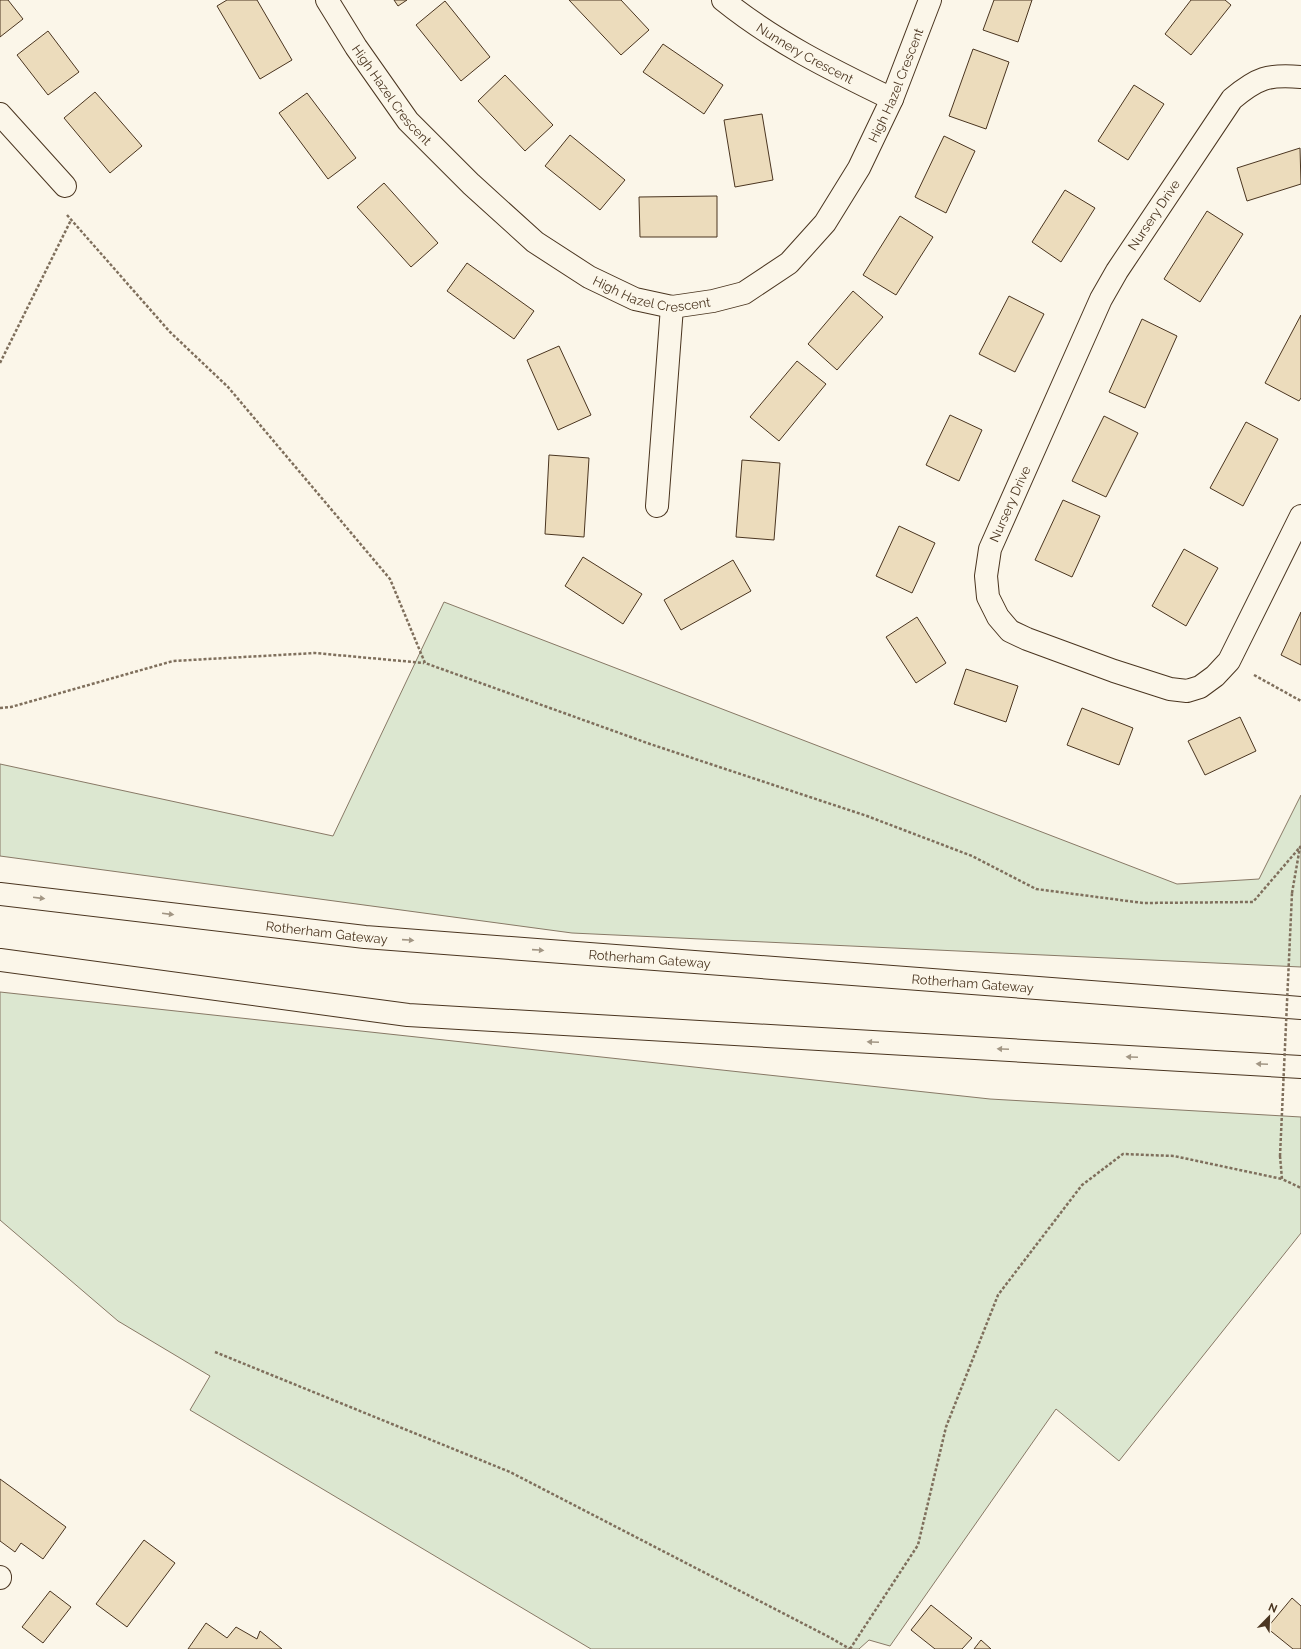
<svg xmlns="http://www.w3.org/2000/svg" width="1301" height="1649" viewBox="0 0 1301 1649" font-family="Raleway,sans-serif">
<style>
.green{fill:#dce7d0;stroke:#887966}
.building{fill:#ecdcbc;stroke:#4a3520}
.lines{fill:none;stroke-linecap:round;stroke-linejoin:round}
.minor-casing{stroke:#4a3520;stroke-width:24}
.highway-casing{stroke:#4a3520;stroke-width:24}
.path{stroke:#7f6f5c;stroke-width:2.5;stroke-dasharray:3 2;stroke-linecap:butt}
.minor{stroke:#fbf6e9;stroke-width:22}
.highway{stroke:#fbf6e9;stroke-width:22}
.path-bridge{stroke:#7f6f5c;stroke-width:2.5;stroke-dasharray:3 2;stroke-linecap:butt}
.oneway{fill:#a29684}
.labels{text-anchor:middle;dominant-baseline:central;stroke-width:3;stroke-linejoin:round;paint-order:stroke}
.street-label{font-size:13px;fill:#4a3520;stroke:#fbf6e9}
</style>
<rect width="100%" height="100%" fill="#fbf6e9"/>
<!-- green -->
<path class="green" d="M444,602L1177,884L1259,879L1301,795V967L572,933L0,856V764L333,836Z
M0,992L990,1099L1301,1117V1233L1119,1461L1056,1409L890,1646L869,1640L859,1649H591L190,1410L210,1376L118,1321L0,1220Z"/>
<!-- building -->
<path class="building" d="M0,0H8L23,19L0,37Z
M227,0H257L292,60L260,79L217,6Z
M394,0H407L398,6Z
M569,0H621L649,30L621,55Z
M994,0H1032L1018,42L983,30Z
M1191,0H1225L1231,5L1191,55L1165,34Z
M445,1L490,57L461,81L416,25Z
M48,31L79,72L48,95L17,55Z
M663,44L723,85L704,114L643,72Z
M973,49L1009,62L986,129L949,116Z
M505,75L553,125L525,151L478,101Z
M1134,85L1164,104L1128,160L1098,141Z
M95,92L142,146L110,173L64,118Z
M307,93L356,158L328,179L279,113Z
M762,114L773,180L735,187L724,120Z
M570,135L625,180L600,210L545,166Z
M944,136L975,151L946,213L915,197Z
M1300,148L1301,184L1247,201L1237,168Z
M384,183L438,243L411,267L357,207Z
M1065,190L1095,208L1061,262L1032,242Z
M717,196V237H640L639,197Z
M1207,211L1243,234L1200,302L1164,279Z
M900,216L933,237L896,295L863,275Z
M467,263L534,311L514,339L447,291Z
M853,291L883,317L837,370L808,344Z
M1009,296L1044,314L1015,372L979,354Z
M1301,315V398L1299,401L1265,383Z
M1142,319L1177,336L1145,408L1109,392Z
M559,346L591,415L558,430L527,360Z
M797,361L826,384L779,441L750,417Z
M950,415L982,430L959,481L926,465Z
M1104,416L1138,433L1106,497L1072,481Z
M1246,422L1278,439L1243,506L1210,488Z
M549,455L589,458L584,537L545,534Z
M742,460L780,463L774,540L736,537Z
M1063,500L1100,516L1072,577L1035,560Z
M899,526L935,543L912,593L876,576Z
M1184,549L1218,568L1186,626L1152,606Z
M583,557L642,594L623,624L565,586Z
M733,560L751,591L681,630L664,600Z
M1301,612V665L1281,655Z
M917,617L946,663L916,683L886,637Z
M966,669L1018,686L1006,722L954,704Z
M1082,708L1133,728L1119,765L1067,745Z
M1240,717L1256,751L1205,775L1188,741Z
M0,1479L66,1527L43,1559L21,1543L15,1552L0,1541Z
M144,1540L175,1563L127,1627L96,1604Z
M50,1591L71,1607L43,1643L22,1627Z
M1292,1598L1301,1606V1649H1293L1267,1628Z
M931,1605L972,1638L962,1649H935L911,1630Z
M206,1623L227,1638L236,1627L257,1639L260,1631L282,1649H188Z
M981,1640L991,1649H974Z"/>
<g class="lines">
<defs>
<g id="minor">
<path id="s1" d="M327,0L356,47L408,121L471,184L535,242L589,277L635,299L672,307L713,301L744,293L789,263L825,223L859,168L892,99L930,0"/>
<path id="s2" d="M723,0C775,42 832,70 892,99"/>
<path d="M1301,77C1268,74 1257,78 1232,99L1117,271L1101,299L990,549L986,576L988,597L998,617L1010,631L1027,639L1114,671L1170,689L1187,691L1200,687L1215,676L1229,661L1301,516"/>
<path d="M0,114L65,186"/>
<path d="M657,506L672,307"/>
<path d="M0,1577V1578"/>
</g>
<g id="highway">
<path id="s3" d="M0,894L365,937L1301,1008"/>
<path d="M0,960L408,1015L1301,1067"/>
</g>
</defs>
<!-- minor casing -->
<use href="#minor" class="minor-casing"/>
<!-- highway casing -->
<use href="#highway" class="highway-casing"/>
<!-- path -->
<path class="path" d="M67,215L170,332L228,387L390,579L425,663L650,744L867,816L972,856L1036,889L1143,903L1253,902L1301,846
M0,363L71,220
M1254,675L1301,701
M0,708L11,707L173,661L315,653L424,663
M1292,893L1300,847
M1280,1156L1282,1179L1301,1188
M215,1352L510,1472L831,1638L850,1649
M850,1649L918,1545L946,1427L998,1295L1082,1185L1123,1154L1174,1156L1282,1179"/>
<!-- minor -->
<use href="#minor" class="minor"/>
<!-- highway -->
<use href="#highway" class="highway"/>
<!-- path-bridge -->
<path class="path-bridge" d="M1280,1156L1292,893"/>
</g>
<!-- one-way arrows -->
<defs><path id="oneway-solid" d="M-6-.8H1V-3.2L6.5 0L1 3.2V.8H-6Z"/></defs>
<g class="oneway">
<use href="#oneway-solid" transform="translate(39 898) rotate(7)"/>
<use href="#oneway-solid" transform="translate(168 914) rotate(7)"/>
<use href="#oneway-solid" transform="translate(408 940) rotate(4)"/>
<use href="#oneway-solid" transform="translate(538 950) rotate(4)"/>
<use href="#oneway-solid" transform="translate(873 1042) rotate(-177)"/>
<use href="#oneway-solid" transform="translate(1003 1049) rotate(-177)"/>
<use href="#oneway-solid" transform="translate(1132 1057) rotate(-177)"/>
<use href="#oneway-solid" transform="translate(1262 1064) rotate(-177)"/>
</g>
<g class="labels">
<!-- street labels -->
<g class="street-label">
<text stroke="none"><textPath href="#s2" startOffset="98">Nunnery Crescent</textPath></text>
<text stroke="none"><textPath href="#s1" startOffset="811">High Hazel Crescent</textPath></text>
<text stroke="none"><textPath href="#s1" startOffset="115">High Hazel Crescent</textPath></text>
<text transform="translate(1154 215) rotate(-56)">Nursery Drive</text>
<text stroke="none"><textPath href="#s1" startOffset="452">High Hazel Crescent</textPath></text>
<text transform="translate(1010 504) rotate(-66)">Nursery Drive</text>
<text stroke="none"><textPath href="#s3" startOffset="329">Rotherham Gateway</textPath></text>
<text stroke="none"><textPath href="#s3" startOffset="653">Rotherham Gateway</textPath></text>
<text stroke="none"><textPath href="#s3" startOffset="977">Rotherham Gateway</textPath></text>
</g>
</g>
<!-- north arrow -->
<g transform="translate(1269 1617) rotate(23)" stroke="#fbf6e9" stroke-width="3" paint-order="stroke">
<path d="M0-3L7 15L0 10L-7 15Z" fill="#4a3520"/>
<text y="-6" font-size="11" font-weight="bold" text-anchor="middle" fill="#4a3520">N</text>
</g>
</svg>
